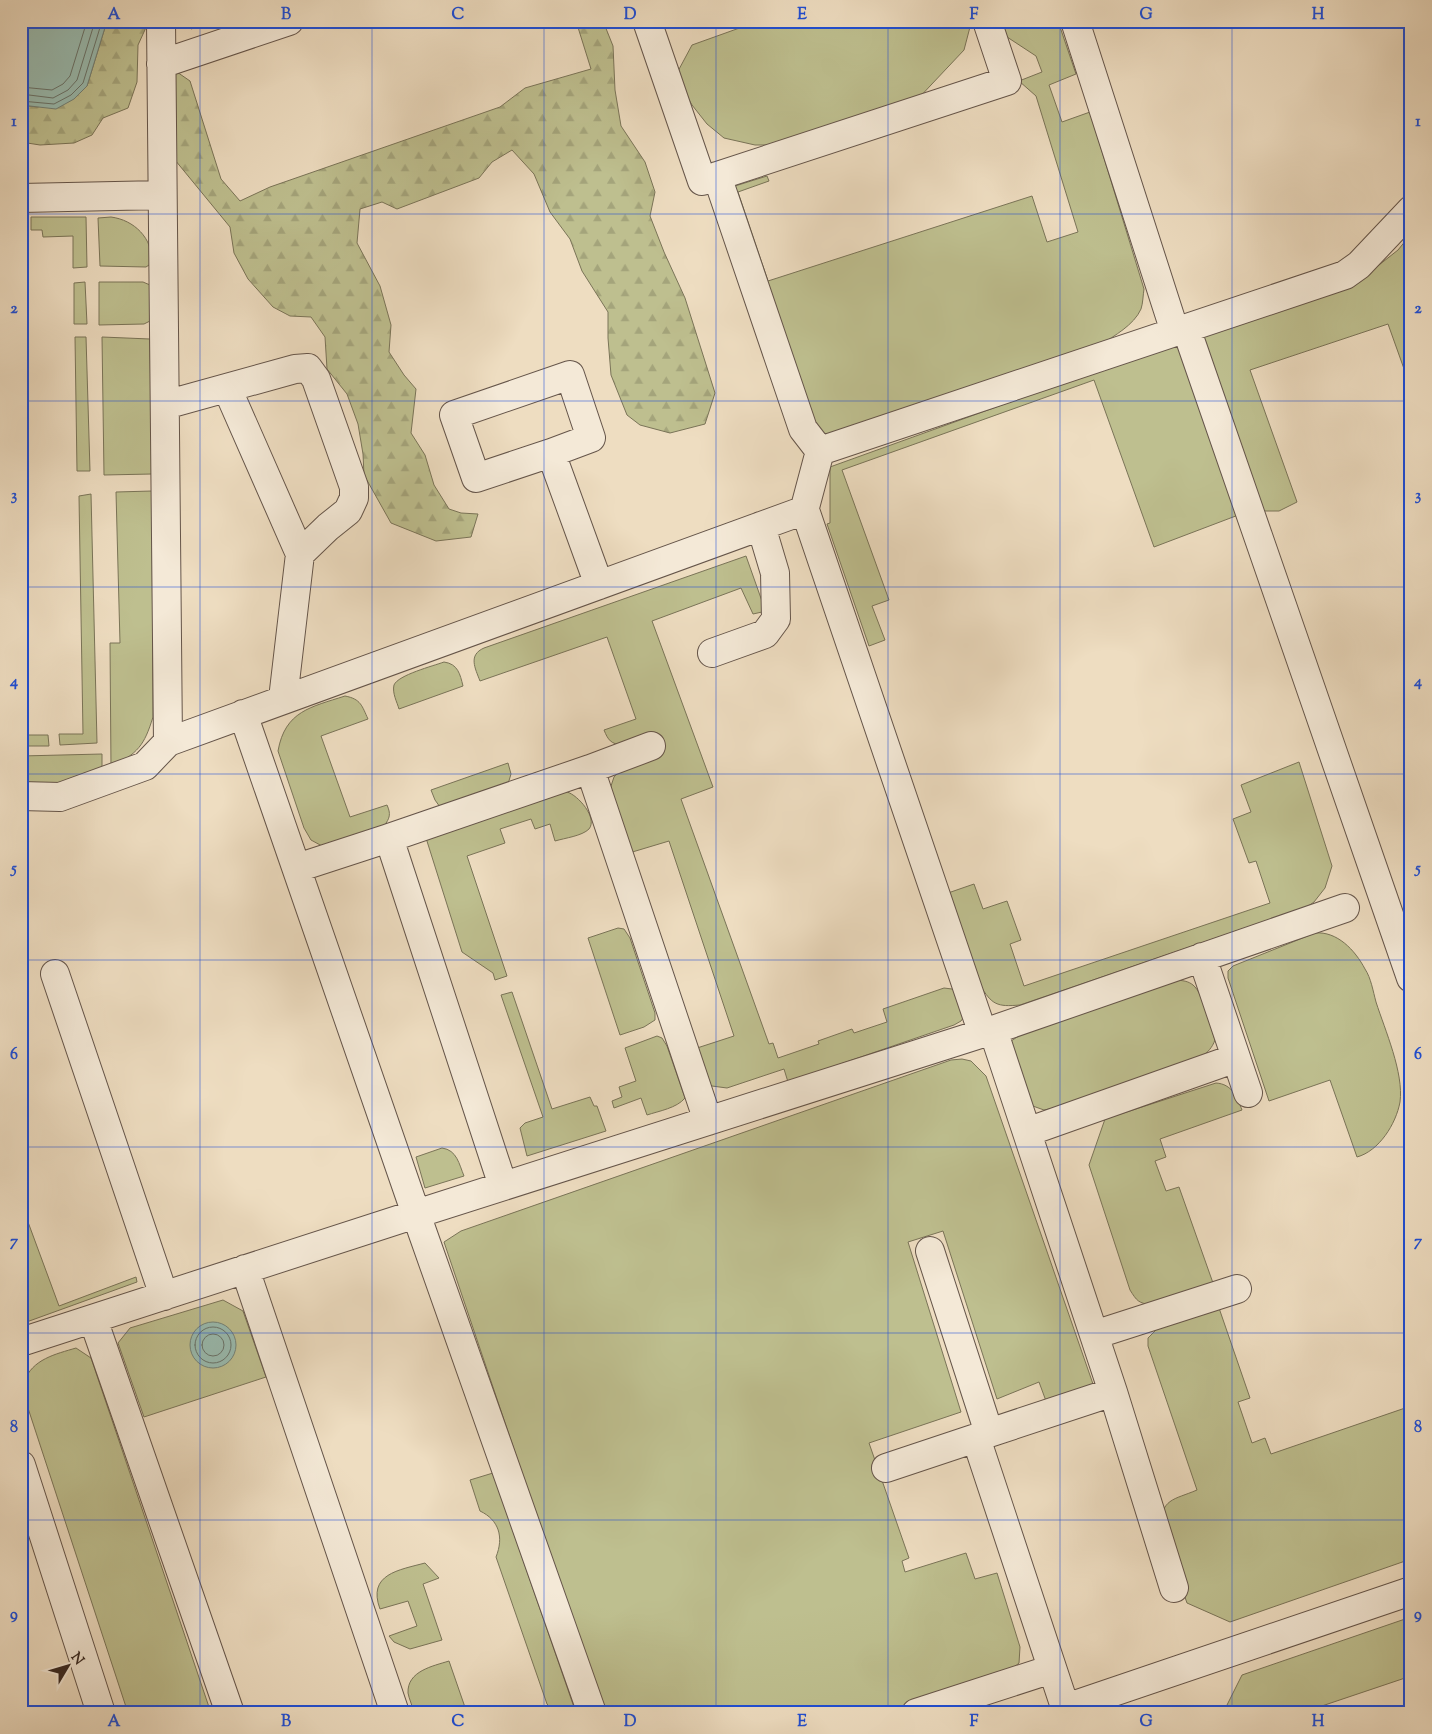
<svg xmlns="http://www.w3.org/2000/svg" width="1432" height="1734" viewBox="0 0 1432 1734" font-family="'Sorts Mill Goudy',serif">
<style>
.green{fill:#bebf8f;stroke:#7a7458}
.forest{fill:url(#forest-firs);stroke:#7a7458}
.water{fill:#99bcb1;stroke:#728178}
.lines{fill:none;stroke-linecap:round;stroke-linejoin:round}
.shore{stroke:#68726a;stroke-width:1}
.minor-casing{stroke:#65554a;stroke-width:30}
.minor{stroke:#f4e9d7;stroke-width:28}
.grid{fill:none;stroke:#1d4ed8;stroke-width:1;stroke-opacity:0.55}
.neatline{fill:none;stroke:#1d4ed8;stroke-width:2}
.grid-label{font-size:16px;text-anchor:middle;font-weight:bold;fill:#1d4ed8}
</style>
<defs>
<pattern id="forest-firs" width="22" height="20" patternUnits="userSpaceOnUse" patternTransform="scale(1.25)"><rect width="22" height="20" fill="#bebf8f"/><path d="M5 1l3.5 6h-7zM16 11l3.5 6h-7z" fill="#a4a47b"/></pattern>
</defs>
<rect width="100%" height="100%" fill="#eeddc1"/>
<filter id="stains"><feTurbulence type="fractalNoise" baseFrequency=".004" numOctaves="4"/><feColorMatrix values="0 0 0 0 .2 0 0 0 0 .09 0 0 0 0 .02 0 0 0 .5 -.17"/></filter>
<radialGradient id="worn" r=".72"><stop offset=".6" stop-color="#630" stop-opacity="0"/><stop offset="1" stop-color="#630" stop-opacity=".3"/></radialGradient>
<!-- green -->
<path class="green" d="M759,21H970V27L964,50L915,102L780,145H755L724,138L707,124L692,105L681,86L677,73L692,45Z
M999,21H1058L1076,74L1049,85L1062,122L1090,112L1144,289C1143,295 1143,303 1141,309C1134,325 1114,336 1100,345L834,436L823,434L812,422L730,191L735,186L767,176L769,181L738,192L768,281L1032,196L1047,242L1078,232L1036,96L1019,81L1042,72L1036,56L1004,35Z
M31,217H86L87,267L73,268V236L43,237L42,230H31Z
M111,217C134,220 153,238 152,263L146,267L100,266L98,218Z
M1411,234V379L1408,380L1388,324L1250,370L1297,502L1279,511H1262L1199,338L1365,276L1398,250Z
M85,282L87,324H74V283Z
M99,282H143L150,285V321L144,324L99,325Z
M75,337H86L90,471H77Z
M102,337L150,339L152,474L104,475Z
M1179,341L1241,514L1154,547L1094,380L842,470L889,600L872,606L885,640L869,646L827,524L830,523V467Z
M152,491L153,717C144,746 138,753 111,767L110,643H120L116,492Z
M91,494L97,743L60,745L59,734H83L79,496Z
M746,556L763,604L762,612L753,614L741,588L652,621L713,787L681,799L769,1044L773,1043L778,1058L819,1044L818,1041L852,1029L854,1033L887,1022L883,1009L944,988L960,990L966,1014L961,1021L954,1025L788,1082L784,1069L727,1088L712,1086L707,1082L694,1049L734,1036L669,841L629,853L612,798L611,786L614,777L620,770L622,745C611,744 608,740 604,730L636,719L607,637L480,681C475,668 468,655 484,648Z
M444,662C458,664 460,674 463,686L399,709C397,702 392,693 394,685C398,675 433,666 444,662Z
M345,696C361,699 362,706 368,719L321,736L350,817L387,805C391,814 390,818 384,826L322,846L311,840L304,828L278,751C285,711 311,707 345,696Z
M21,735H48L49,746H21Z
M102,754V771L60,784L21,783V756Z
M1299,762L1332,866L1325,888L1314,902L1304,909L1286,914L1020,1005C997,1007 992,1005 980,985L948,893L974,884L983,909L1007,901L1021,940L1010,944L1024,986L1270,903L1256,861L1249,863L1233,819L1251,812L1241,785Z
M508,763L511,774L508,784L440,807L435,800L431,790Z
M555,792C559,792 564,791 567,792C578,795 598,818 589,829C582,836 565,838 555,841L550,824L535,829L531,819L500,829L505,843L467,856L507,976L495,980L493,973L462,952L426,838Z
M618,928L624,929L630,938L655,1013V1020L644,1027L620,1035L588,938Z
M1315,933C1337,931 1355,950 1365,969C1371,978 1373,991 1376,1002C1385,1030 1404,1073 1400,1102C1396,1124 1379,1151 1357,1157L1330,1080L1269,1101L1228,978V971L1233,966Z
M1178,980C1184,981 1188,981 1193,985C1204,994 1210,1026 1215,1040C1212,1048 1208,1052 1201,1057L1054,1108L1044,1110L1030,1105L1011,1041L1025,1032Z
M512,992L552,1109L590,1097L594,1106H597L606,1131L527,1156L520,1128L525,1123L543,1117L501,995Z
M657,1036L662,1038L667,1046L685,1098C677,1108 659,1111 647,1115L641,1098L614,1108L612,1101L622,1097L619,1087L636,1081L625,1048Z
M962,1059L971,1061L986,1076L1093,1384L1046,1401L1039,1382L997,1399L943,1231L908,1242L961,1412L869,1443L909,1558L902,1561L905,1572L966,1553L975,1579L997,1573L1020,1647L1019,1663L1011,1670L994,1678L881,1713H603L444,1242L461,1231L951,1060Z
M1216,1083C1232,1084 1237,1097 1242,1110L1160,1139L1166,1157L1155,1161L1166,1191L1179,1187L1213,1283L1152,1305C1138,1303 1137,1301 1130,1290L1089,1165L1105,1119Z
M442,1148C457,1150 459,1164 464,1176L425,1188L416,1157Z
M28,1222L59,1306L136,1277L137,1282L21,1324V1224Z
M223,1300L243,1311L266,1377L144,1417L118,1343L130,1328Z
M1219,1308L1250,1398L1238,1402L1252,1443L1265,1438L1271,1454L1411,1406V1559L1230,1622L1187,1603L1161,1529C1160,1498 1174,1500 1197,1490L1148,1346V1338L1160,1326Z
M76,1348L91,1358L211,1713H128L26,1402C25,1396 22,1387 24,1382C32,1359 56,1354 76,1348Z
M493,1473L576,1713H556L547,1704L496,1557C504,1537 499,1520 480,1511L470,1480Z
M425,1563L439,1578L423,1584L442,1640L410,1649L394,1642L389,1636L417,1626L408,1601L380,1609C367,1574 399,1570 425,1563Z
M1408,1618H1411V1676L1301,1713H1223L1242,1675Z
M449,1661L467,1713H414C413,1707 409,1699 408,1693C407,1671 433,1666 449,1661Z"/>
<!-- forest -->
<path class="forest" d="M107,21H149L138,45L137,82L128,108L103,118L92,135L74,143L40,145L21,142V105L38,107L87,86Z
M185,21H216L191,29Z
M576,21H603L613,46L615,90L621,126L645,162L655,192L650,216L664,252L685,298L715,393L705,424L670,433L640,425L627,415L611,375L608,338V312L582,271L570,239L550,212L534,174L512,150L492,162L479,178L397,209L382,202L360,209L357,243L380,286L391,325L389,352L404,375L416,389L411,433L425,455L434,485L449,509L461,513L478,514L471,537L436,541L391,523L364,475L363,454L358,424L347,394L327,369L325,337L311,317L290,316L273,307L248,279L234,253L230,227L175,160L170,89L177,72L190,81L221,179L240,201L270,187L500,107L525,88L591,69Z"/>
<!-- water -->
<path class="water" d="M21,21H107L87,86L74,99L56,109L21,105Z
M190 1345a23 23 0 1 1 46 0a23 23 0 1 1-46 0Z"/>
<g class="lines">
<!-- shore -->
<path class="shore" d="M21,87L52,90L63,84L70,76L87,21
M21,94L53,98L68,90L77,80L95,21
M21,101L54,104L71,95L83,83L102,21
M195 1345a18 18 0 1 1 36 0a18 18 0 1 1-36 0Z
M202 1345a11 11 0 1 1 22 0a11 11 0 1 1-22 0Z"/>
<defs>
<path id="minor" d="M161,21L168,742
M647,21L702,181L1007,81L987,21
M1075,21L1175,332
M161,64L289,21
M717,176L803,429L820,451
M21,198L162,195
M1186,328L1411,978
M227,388L300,554
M165,405L295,369L308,368L316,379L354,487V498L348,511L328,527L300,554L283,699
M551,453L591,438L570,375L454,415L476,478L551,453L599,585
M804,511L820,451L1345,275L1359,265L1411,210
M712,653L765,634L776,619L775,573L761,526
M243,714L416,1214L592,1713
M590,769L651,746
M21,796L60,797L145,766L168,742L805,510L983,1034
M297,868L389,838
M1202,957L1248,1093
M55,974L164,1296
M993,1030L1113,1392L1174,1588
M1027,1132L1236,1058
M503,1186L389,838L590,769L708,1121
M930,1251L989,1433L976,1438L1067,1713
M245,1269L395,1713
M93,1319L230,1713
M1094,1335L1237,1289
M21,1342L416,1214L993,1030L1345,908
M989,1433L1113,1392
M21,1465L101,1713
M886,1468L976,1438
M1066,1708L1411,1591
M916,1713L1052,1669"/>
</defs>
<!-- minor casing -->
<use href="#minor" class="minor-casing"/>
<!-- minor -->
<use href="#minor" class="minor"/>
</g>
<!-- grid -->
<path class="grid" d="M200,21V1713M372,21V1713M544,21V1713M716,21V1713M888,21V1713M1060,21V1713M1232,21V1713M21,214H1411M21,401H1411M21,587H1411M21,774H1411M21,960H1411M21,1147H1411M21,1333H1411M21,1520H1411"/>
<!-- margin -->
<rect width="1432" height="1734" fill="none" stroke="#eeddc1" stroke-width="55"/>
<!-- north arrow -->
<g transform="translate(68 1666) rotate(52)" stroke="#f4e9d7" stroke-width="4" paint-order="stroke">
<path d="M0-4L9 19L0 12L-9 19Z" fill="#372822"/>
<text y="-8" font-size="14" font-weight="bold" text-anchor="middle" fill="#372822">N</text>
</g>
<rect x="28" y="28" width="1376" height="1678" class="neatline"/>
<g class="grid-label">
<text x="114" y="19">A</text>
<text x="286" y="19">B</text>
<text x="458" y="19">C</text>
<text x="630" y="19">D</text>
<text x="802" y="19">E</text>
<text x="974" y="19">F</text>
<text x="1146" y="19">G</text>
<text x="1318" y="19">H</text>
<text x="14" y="126">1</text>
<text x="1418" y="126">1</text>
<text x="14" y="313">2</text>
<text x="1418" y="313">2</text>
<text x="14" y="500">3</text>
<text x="1418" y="500">3</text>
<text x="14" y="686">4</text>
<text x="1418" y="686">4</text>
<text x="14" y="873">5</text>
<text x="1418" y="873">5</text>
<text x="14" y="1059">6</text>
<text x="1418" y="1059">6</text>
<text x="14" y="1246">7</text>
<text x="1418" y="1246">7</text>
<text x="14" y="1432">8</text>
<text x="1418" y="1432">8</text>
<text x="14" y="1619">9</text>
<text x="1418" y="1619">9</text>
<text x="114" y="1726">A</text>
<text x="286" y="1726">B</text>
<text x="458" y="1726">C</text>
<text x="630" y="1726">D</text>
<text x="802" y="1726">E</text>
<text x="974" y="1726">F</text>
<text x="1146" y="1726">G</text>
<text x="1318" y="1726">H</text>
</g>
<rect width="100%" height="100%" filter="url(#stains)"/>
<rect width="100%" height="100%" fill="url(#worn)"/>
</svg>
